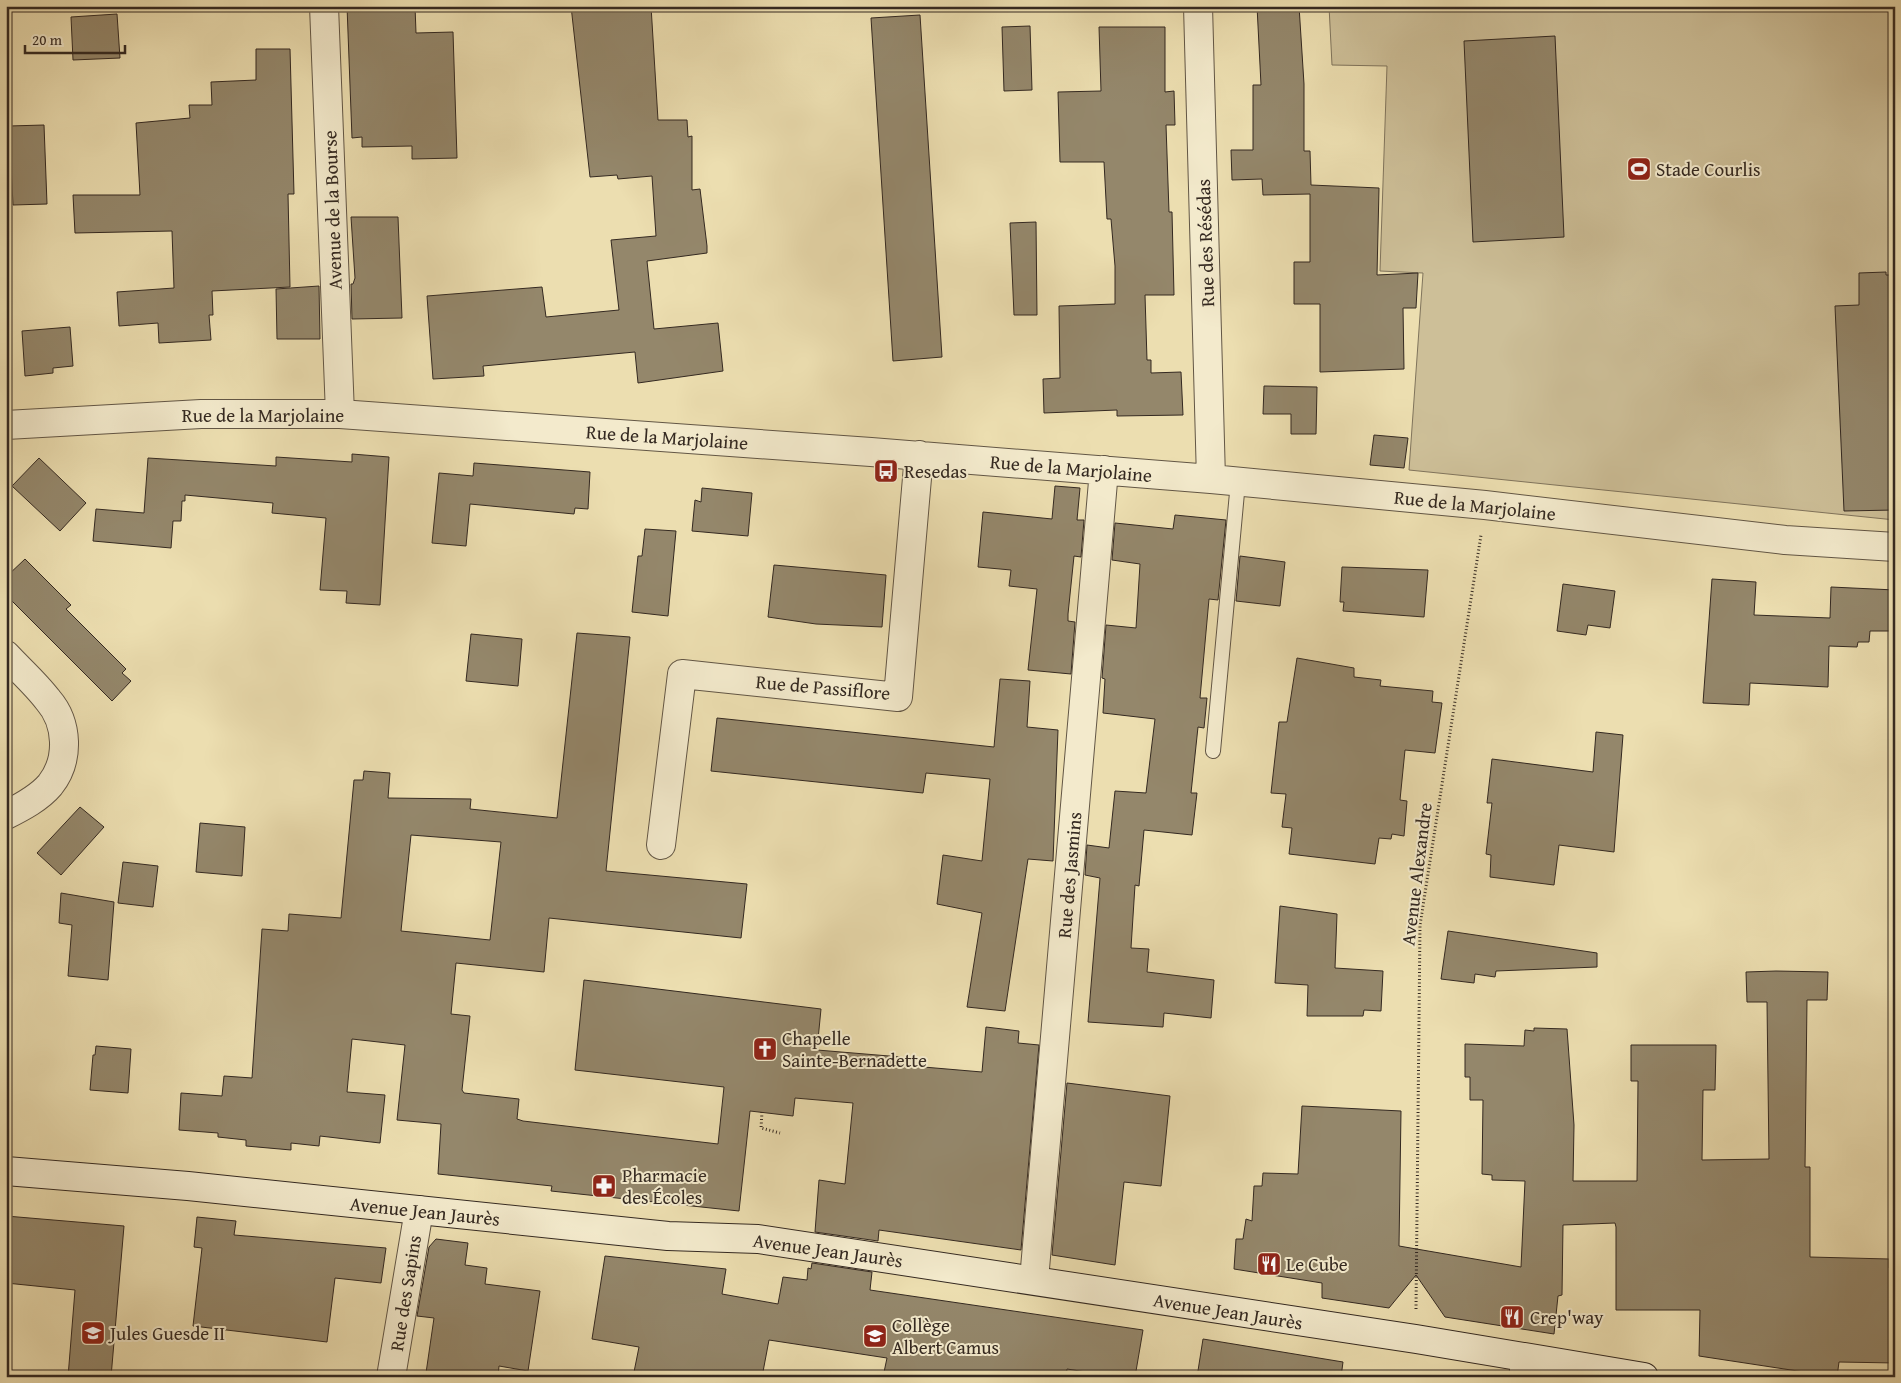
<svg xmlns="http://www.w3.org/2000/svg" width="1901" height="1383" viewBox="0 0 1901 1383" font-family="'Gentium Book Plus',serif">
<style>
.green{fill:#cdbf98;stroke:#80745c}
.building{fill:#94876b;stroke:#342921;fill-rule:evenodd}
.lines{fill:none;stroke-linecap:round;stroke-linejoin:round}
.service-casing{stroke:#625645;stroke-width:16}
.minor-casing{stroke:#625645;stroke-width:30}
.secondary-casing{stroke:#342921;stroke-width:30}
.path{stroke:#342921;stroke-width:3;stroke-dasharray:1 2.5;stroke-linecap:butt}
.service{stroke:#f3eacc;stroke-width:14}
.minor{stroke:#f3eacc;stroke-width:28}
.secondary{stroke:#f3eacc;stroke-width:28}
.labels{text-anchor:middle;dominant-baseline:central;stroke-width:4;stroke-linejoin:round;paint-order:stroke}
.poi-label{font-size:19px;fill:#342921;stroke:#f3eacc;text-anchor:start}
.street-label{font-size:19px;fill:#342921;stroke:#f3eacc}
</style>
<rect width="100%" height="100%" fill="#ecdeb0"/>
<filter id="stains"><feTurbulence type="fractalNoise" baseFrequency=".004" numOctaves="4"/><feColorMatrix values="0 0 0 0 .2 0 0 0 0 .09 0 0 0 0 .02 0 0 0 .5 -.17"/></filter>
<radialGradient id="worn" r=".72"><stop offset=".6" stop-color="#630" stop-opacity="0"/><stop offset="1" stop-color="#630" stop-opacity=".3"/></radialGradient>
<!-- green -->
<path class="green" d="M1329,6H1895V520L1409,470L1423,273L1380,271L1387,66L1332,65Z"/>
<!-- building -->
<path class="building" d="M347,6H415L416,33L453,32L457,158L412,159V146L362,147V137L352,138Z
M571,6H651L658,120H687L688,137L692,136V190L700,189L707,246V253L647,261L654,329L718,323L723,371L638,383L635,352L483,366L484,376L433,379L427,296L542,287L546,317L619,310L611,240L656,236L652,176L618,179L617,175L590,177Z
M1257,6H1299L1304,84V151H1310L1311,185L1379,188L1377,275L1418,273L1416,308H1403L1404,369L1320,372V304H1294V262H1310V194L1263,195L1262,179L1232,180L1231,150H1253V85H1261Z
M117,14L120,58L73,60L71,17Z
M920,15L942,357L893,361L871,18Z
M1030,26L1032,90L1004,91L1002,27Z
M1099,27H1165V92L1174,91L1175,125H1166L1169,212H1172L1174,295H1145L1147,360H1151V373L1181,372L1183,415L1117,416V410L1044,413L1043,379L1060,378L1059,306L1115,304V266L1111,219H1107L1104,162H1060L1058,92L1101,91Z
M1555,36L1564,237L1473,242L1464,41Z
M256,49H290L294,194H288L290,287L212,291L213,315H209L211,340L159,343L158,323L119,326L117,292L174,288L172,231L75,233L73,195H140L136,123L190,118L189,105H212L211,82L256,80Z
M44,125L47,204L13,205L9,126Z
M351,217H398L402,318L352,319L351,284H353L355,278Z
M1036,222L1037,315H1014L1010,223Z
M1886,272V275H1895V510L1844,511L1835,306L1859,305V273Z
M319,286L320,339H277L276,289Z
M70,327L73,366L53,368V373L25,376L22,331Z
M1264,386L1317,387L1316,434H1291V414H1263Z
M1374,435L1408,438L1404,468L1370,465Z
M352,454L389,457L380,605L346,603L347,591L320,590L326,518L272,513L273,503L185,495V501H182L181,521H173L171,548L93,541L96,509L144,513L148,458L276,466V457L352,462Z
M39,458L86,503L60,531L12,486Z
M474,463L590,472L588,509L575,508L574,514L470,504L466,546L432,543L439,473L473,476Z
M1055,486L1080,488L1077,520H1084L1081,557L1074,556L1068,614V621L1075,622L1071,674L1028,670L1037,589L1009,586L1011,570L978,567L983,512L1052,519Z
M702,488L752,493L748,536L692,531L695,500L701,502Z
M1175,515L1226,520L1218,600L1209,599L1200,698H1207L1204,728L1198,727L1191,793H1197L1192,835L1144,830L1139,886L1135,885L1131,948L1149,949L1147,972L1214,980L1211,1018L1164,1013L1163,1027L1088,1022L1100,878L1085,875L1087,845L1109,848L1115,791L1146,793L1155,719L1103,713L1105,679L1102,678L1106,625L1136,628L1140,564L1112,560L1115,523L1173,529Z
M645,529L676,531L668,616L632,612L638,556H642Z
M1240,556L1285,562L1280,606L1236,601Z
M25,559L71,605L66,609L126,669L122,673L131,681L112,701L6,595V577Z
M774,565L886,575L882,627L816,624L768,617Z
M1342,567L1428,570L1424,617L1343,611L1344,602H1340Z
M1712,579L1756,582L1754,615L1830,618L1831,587L1895,590V631H1870L1869,642H1858L1857,647L1829,646L1828,687L1750,683L1749,705L1703,703Z
M1563,584L1615,591L1610,628L1588,625L1586,635L1557,631Z
M577,633L630,637L606,871L747,884L741,938L549,918L544,972L456,963L451,1014L470,1016L462,1090L464,1093L519,1099L517,1119L523,1121L718,1144L724,1087L575,1070L584,980L821,1009L817,1050L901,1057L900,1065L982,1072L986,1027L1019,1031L1018,1043L1039,1045L1021,1250L879,1230L878,1241L815,1232L819,1180L845,1184L853,1103L795,1098L793,1116L750,1111L739,1211L551,1191L552,1186L438,1174L441,1124L397,1120L405,1045L352,1039L347,1092L385,1095L380,1143L320,1136L319,1146L291,1143V1150L246,1146V1140L218,1137V1133L179,1130L181,1093L222,1096L224,1076L252,1078L262,929L288,931L289,914L341,918L354,780H363L364,771L390,773L388,798L471,799L470,809L557,818ZM411,835L501,842L490,940L401,931Z
M471,634L522,639L518,686L466,681Z
M1297,658L1354,668V677L1381,680L1380,686L1433,691L1432,702L1442,703L1435,753L1405,750L1400,800L1407,801L1404,836L1392,834L1391,839L1379,838L1375,864L1289,854L1292,828L1282,827L1286,794L1271,793L1279,722H1287Z
M1000,679L1030,681L1027,727L1058,730L1053,861L1028,859L1005,1011L967,1007L982,913L937,904L943,855L982,861L990,779L926,773L923,793L711,771L717,718L994,747Z
M1596,732L1623,735L1614,852L1559,845L1554,885L1490,877L1491,855L1486,854L1492,803H1487L1492,759L1593,772Z
M80,807L104,827L61,875L37,853Z
M200,823L245,827L242,876L196,872Z
M123,862L158,866L153,907L118,903Z
M61,893L114,902L108,980L68,976L72,925L59,923Z
M1280,906L1337,914L1335,968L1383,971L1381,1011L1364,1010L1363,1016H1307L1308,985L1275,983Z
M1448,931L1597,953V967L1496,971L1495,977L1475,974L1474,983L1441,979Z
M1776,971L1828,972L1827,1000H1807L1805,1167H1810V1257L1889,1259V1268H1895V1363L1839,1362L1837,1377L1699,1356L1700,1310H1616V1227L1615,1223L1563,1225L1562,1295L1558,1296L1554,1334L1445,1317L1416,1275L1389,1308L1322,1298V1283L1234,1269L1236,1239H1243L1246,1219L1252,1221L1254,1186H1262L1263,1173L1298,1174L1302,1106L1401,1111L1399,1246L1521,1267L1525,1181L1492,1180V1175L1482,1174L1483,1100H1470V1077H1465V1044L1524,1046L1525,1030L1534,1031V1028L1567,1029L1574,1125L1573,1181H1637L1638,1081H1631V1045H1716L1715,1090H1703L1702,1160L1769,1159L1767,1002H1747L1746,972Z
M96,1046L131,1049L128,1093L90,1090L93,1055H95Z
M1067,1083L1170,1096L1161,1186L1124,1182L1115,1265L1052,1255Z
M6,1216L124,1226L111,1377H68L75,1290L6,1283Z
M197,1217L236,1221L234,1235L386,1248L381,1283L335,1278L327,1342L193,1326L202,1248L194,1247Z
M436,1239L468,1243L465,1265L487,1268L485,1284L540,1291L528,1371L499,1366L498,1377H451L426,1373L434,1318L417,1316L429,1247Z
M605,1256L726,1269L722,1294L778,1304L783,1277L807,1280L808,1268L811,1269L812,1263L872,1272L870,1290L1143,1330L1135,1377H1118L1067,1369L1066,1377H883L887,1358L769,1340L762,1377H633L639,1347L592,1339Z
M1203,1339L1343,1362L1341,1377H1197Z"/>
<g class="lines">
<defs>
<path id="service" d="M1213,751L1238,482"/>
<path id="minor" d="M324,6L340,414
M1198,6L1211,479
M6,425L201,414H340L871,452L1211,479L1485,505L1785,540L1895,547
M6,655C20,670 36,684 48,700C68,723 70,760 50,785C39,798 22,807 6,815
M661,845L682,674L898,697L919,455
M1034,1280L1104,470
M391,1377L419,1210
M1523,1377L1526,1358"/>
<path id="secondary" d="M6,1171L188,1186L668,1236L758,1239L1416,1339L1644,1377"/>
</defs>
<!-- service casing -->
<use href="#service" class="service-casing"/>
<!-- minor casing -->
<use href="#minor" class="minor-casing"/>
<!-- secondary casing -->
<use href="#secondary" class="secondary-casing"/>
<!-- path -->
<path class="path" d="M762,1112L761,1128L780,1133
M1416,1309L1420,925L1481,535"/>
<!-- service -->
<use href="#service" class="service"/>
<!-- minor -->
<use href="#minor" class="minor"/>
<!-- secondary -->
<use href="#secondary" class="secondary"/>
</g>
<!-- icons -->
<defs>
<symbol id="stadium-square" viewBox="-11 -11 22 22"><rect x="-9" y="-9" width="18" height="18" rx="4" fill="#8f2418" stroke="#f3eacc"/><path d="M0-5a6.5 5 0 1 0 0 10a6.5 5 0 1 0 0-10ZM-3.5-1.8h7v3.6h-7Z" fill="#fff"/></symbol>
<symbol id="bus-square" viewBox="-11 -11 22 22"><rect x="-9" y="-9" width="18" height="18" rx="4" fill="#8f2418" stroke="#f3eacc"/><path d="M-5-6H5V4H4V6H2V4H-2V6H-4V4H-5ZM-3.5-4V0h7V-4ZM-3.5 1.2v1.5H-2V1.2ZM2 1.2v1.5H3.5V1.2Z" fill="#fff"/></symbol>
<symbol id="church-square" viewBox="-11 -11 22 22"><rect x="-9" y="-9" width="18" height="18" rx="4" fill="#8f2418" stroke="#f3eacc"/><path d="M-1.2-6h2.4v3.5h3.3v2.4h-3.3V6h-2.4V-.1h-3.3v-2.4h3.3Z" fill="#fff"/></symbol>
<symbol id="pharmacy-square" viewBox="-11 -11 22 22"><rect x="-9" y="-9" width="18" height="18" rx="4" fill="#8f2418" stroke="#f3eacc"/><path d="M-2-6h4v4h4v4h-4v4h-4v-4h-4v-4h4Z" fill="#fff"/></symbol>
<symbol id="restaurant-square" viewBox="-11 -11 22 22"><rect x="-9" y="-9" width="18" height="18" rx="4" fill="#8f2418" stroke="#f3eacc"/><path d="M-5-6h1v4h1v-4h1v4h1v-4h1v5L-1.5 .5V6h-2V.5L-5-1ZM5-6V6H3V1.5H1.5Q1.5-4 5-6Z" fill="#fff"/></symbol>
<symbol id="school-square" viewBox="-11 -11 22 22"><rect x="-9" y="-9" width="18" height="18" rx="4" fill="#8f2418" stroke="#f3eacc"/><path d="M0-5L7-2L0 1L-7-2ZM-4 1L0 2.5L4 1V4Q0 6-4 4Z" fill="#fff"/></symbol>
</defs>
<g fill-rule="evenodd">
<use href="#stadium-square" x="1625" y="155" width="28" height="28"/>
<use href="#bus-square" x="872" y="457" width="28" height="28"/>
<use href="#church-square" x="751" y="1035" width="28" height="28"/>
<use href="#pharmacy-square" x="590" y="1172" width="28" height="28"/>
<use href="#restaurant-square" x="1255" y="1250" width="28" height="28"/>
<use href="#restaurant-square" x="1498" y="1303" width="28" height="28"/>
<use href="#school-square" x="79" y="1319" width="28" height="28"/>
<use href="#school-square" x="861" y="1322" width="28" height="28"/>
</g>
<g class="labels">
<!-- poi labels -->
<g class="poi-label">
<text x="1656" y="169">Stade Courlis</text>
<text x="904" y="471">Resedas</text>
<text x="782" y="1038">Chapelle<tspan x="782" dy="22">Sainte-Bernadette</tspan></text>
<text x="622" y="1175">Pharmacie<tspan x="622" dy="22">des Écoles</tspan></text>
<text x="1286" y="1264">Le Cube</text>
<text x="1530" y="1317">Crep'way</text>
<text x="892" y="1325">Collège<tspan x="892" dy="22">Albert Camus</tspan></text>
<text x="110" y="1333">Jules Guesde II</text>
</g>
<!-- street labels -->
<g class="street-label">
<text transform="translate(332 210) rotate(-92)">Avenue de la Bourse</text>
<text transform="translate(1205 243) rotate(-92)">Rue des Résédas</text>
<text x="263" y="415">Rue de la Marjolaine</text>
<text transform="translate(667 437) rotate(4)">Rue de la Marjolaine</text>
<text transform="translate(1071 468) rotate(5)">Rue de la Marjolaine</text>
<text transform="translate(1475 505) rotate(6)">Rue de la Marjolaine</text>
<text transform="translate(823 687) rotate(5)">Rue de Passiflore</text>
<text transform="translate(1416 874) rotate(-83)">Avenue Alexandre</text>
<text transform="translate(1069 875) rotate(-85)">Rue des Jasmins</text>
<text transform="translate(425 1211) rotate(6)">Avenue Jean Jaurès</text>
<text transform="translate(828 1250) rotate(8)">Avenue Jean Jaurès</text>
<text transform="translate(405 1293) rotate(-81)">Rue des Sapins</text>
<text transform="translate(1228 1311) rotate(9)">Avenue Jean Jaurès</text>
</g>
</g>
<!-- margin -->
<rect width="1901" height="1383" fill="none" stroke="#ecdeb0" stroke-width="25"/>
<rect x="8" y="8" width="1886" height="1368" fill="none" stroke="#342921" stroke-width="2.5"/>
<rect x="12" y="12" width="1876" height="1358" fill="none" stroke="#342921"/>
<!-- scale -->
<path d="M25 45v8h100v-8" fill="none" stroke="#342921" stroke-width="2.5"/>
<text x="32" y="45" font-size="15" fill="#342921" stroke="#f3eacc" stroke-width="4" paint-order="stroke">20 m</text>
<rect width="100%" height="100%" filter="url(#stains)"/>
<rect width="100%" height="100%" fill="url(#worn)"/>
</svg>
